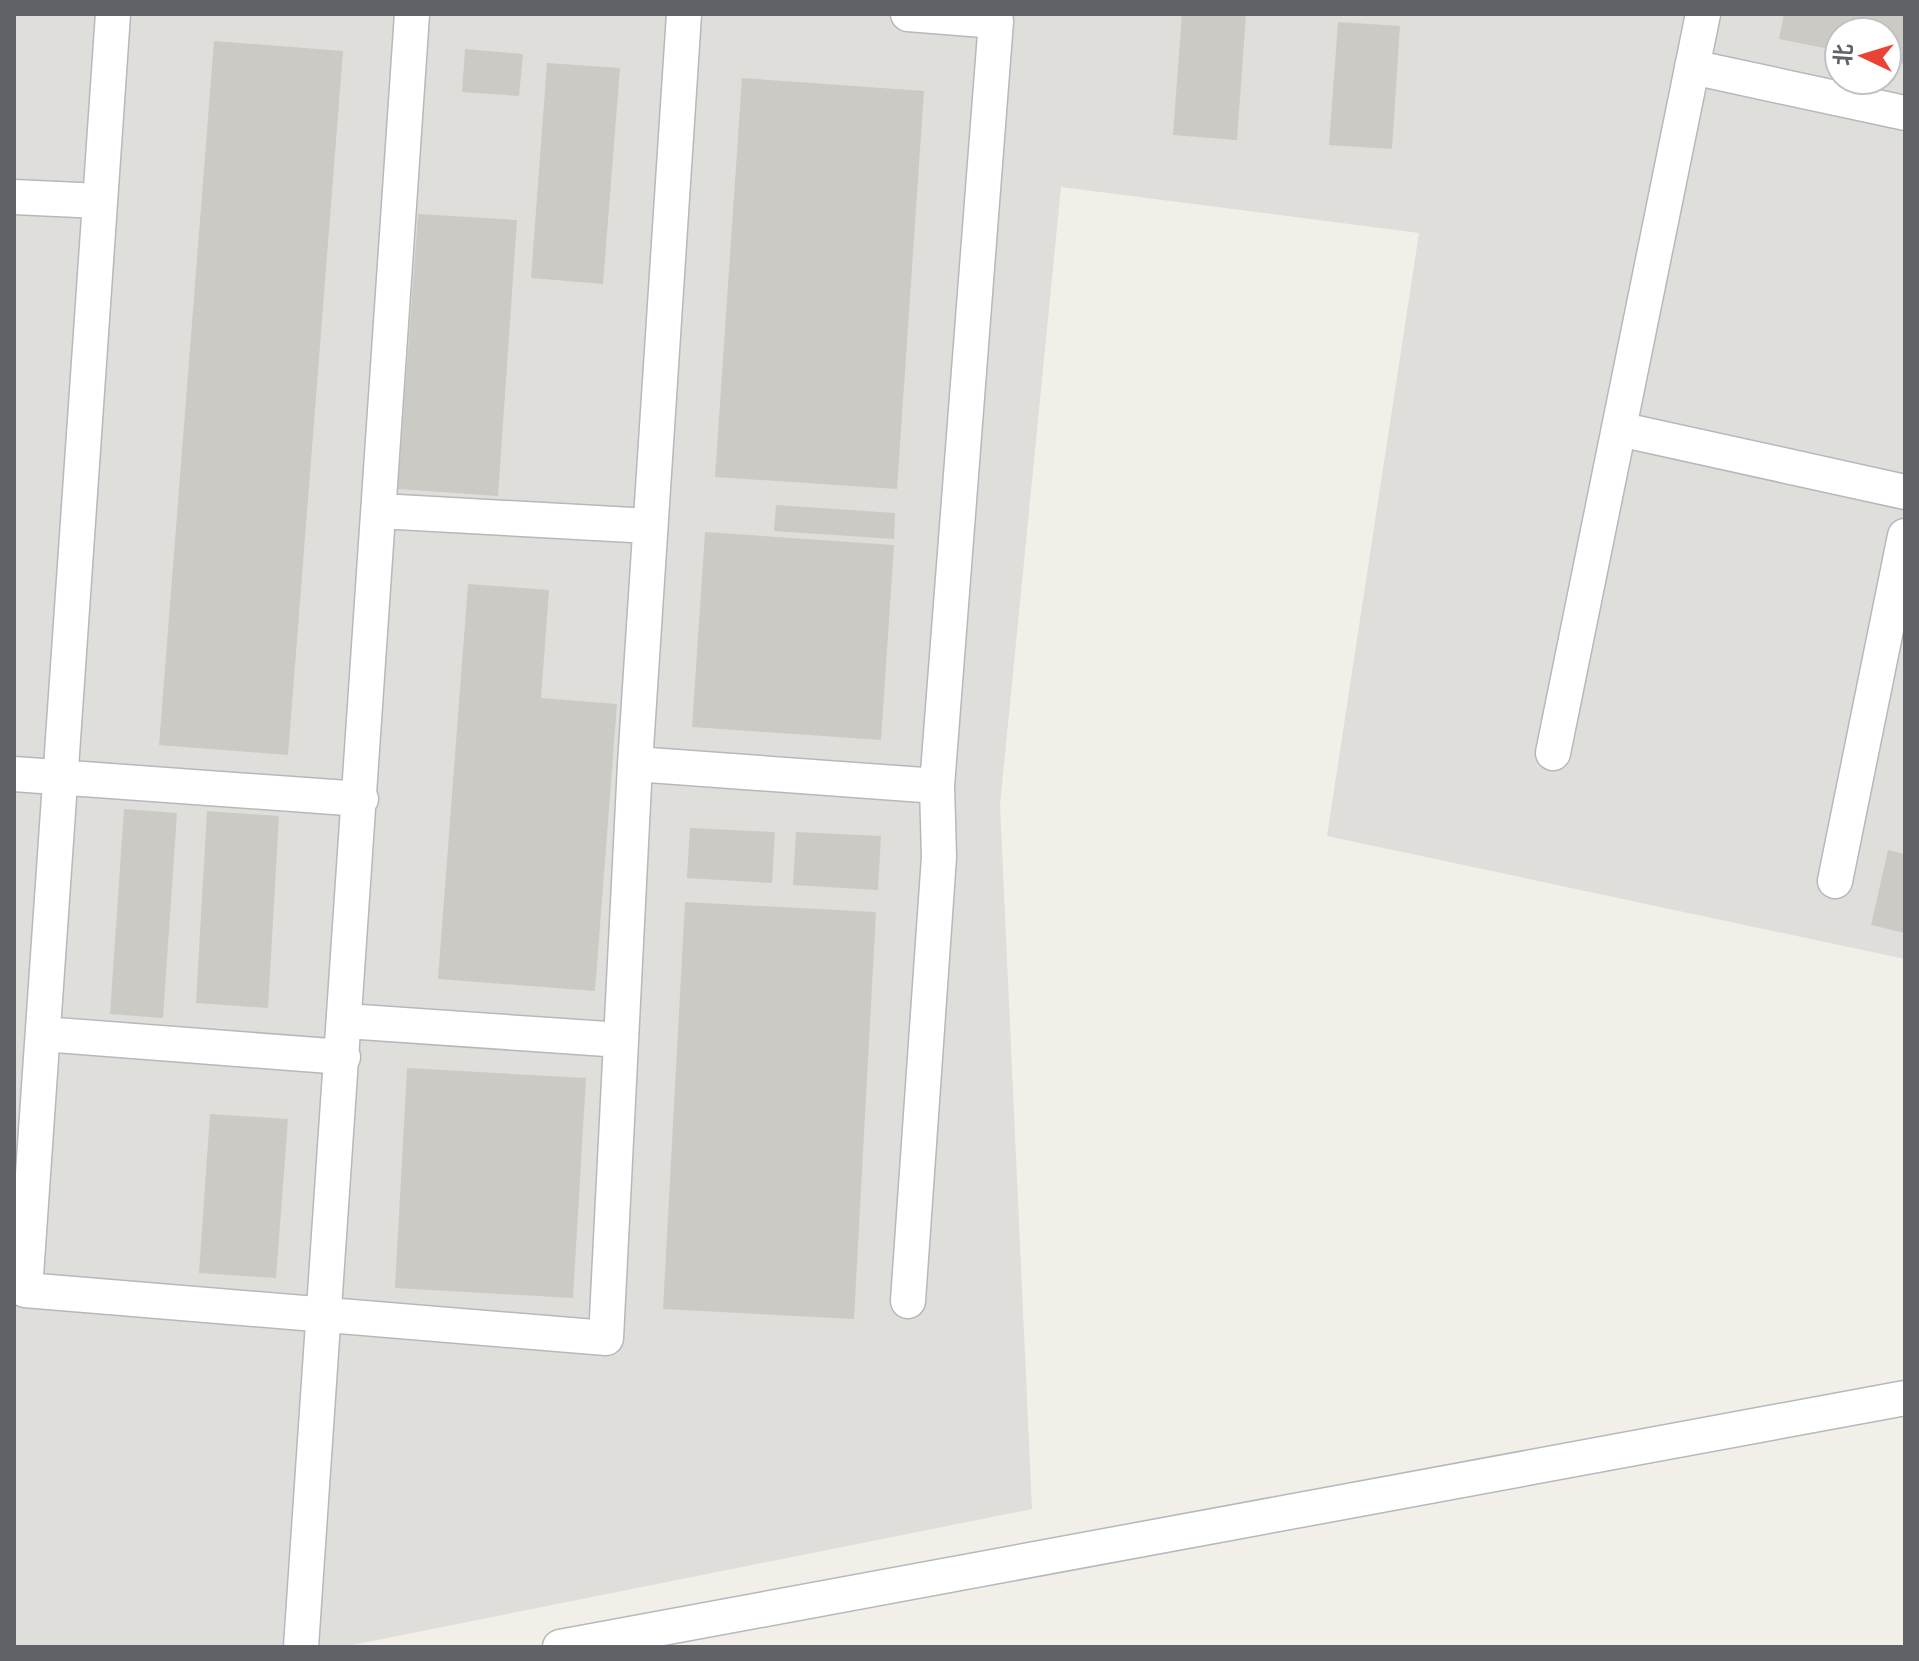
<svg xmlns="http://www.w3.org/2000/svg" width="1919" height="1661" viewBox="0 0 1919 1661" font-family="'Space Grotesk','Noto Sans SC',sans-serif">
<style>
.industrial{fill:#e0deda;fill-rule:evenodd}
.building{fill:#cccac5}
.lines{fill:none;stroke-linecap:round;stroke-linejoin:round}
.minor-casing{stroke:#b5b8bc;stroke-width:37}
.minor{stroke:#fff;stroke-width:34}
</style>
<rect width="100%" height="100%" fill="#f1efe8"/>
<!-- industrial -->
<path class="industrial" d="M14,14H1905V959L1327,836L1419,233L1061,187L1000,805L1032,1509L342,1647H14ZM1839,32H1887V80H1839Z"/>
<!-- building -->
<path class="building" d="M1182,14H1246L1237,140L1173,135Z
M1784,14H1905V64L1887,60V32H1839V51L1779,39Z
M1338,22L1400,26L1392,149L1329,145Z
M214,41L343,51L288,755L159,745Z
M465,49L523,54L519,96L462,92Z
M547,63L620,68L603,284L531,278Z
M742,78L924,91L897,489L715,477Z
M418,214L517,220L498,496L398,489Z
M776,505L895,513L894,539L774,531Z
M705,532L894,545L881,740L692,727Z
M468,584L549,590L541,698L617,704L595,991L438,979Z
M124,809L177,813L163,1018L110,1014Z
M207,811L279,816L268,1008L196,1003Z
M690,828L775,832L772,883L687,878Z
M796,832L881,836L878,890L793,885Z
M1888,850L1905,854V933L1871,925Z
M685,902L876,912L854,1319L663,1309Z
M407,1068L586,1078L573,1298L395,1288Z
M210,1114L288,1119L276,1278L199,1273Z"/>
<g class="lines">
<defs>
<path id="minor" d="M113,14L25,1290L606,1338L635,764L684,14
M1692,67L1905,113
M14,197L100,201
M1619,429L1905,492
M380,511L650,526
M1553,753L1703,14
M635,764L937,786
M14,774L361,799
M1835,881L1905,536
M346,1021L621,1040
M43,1034L343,1057
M908,1301L939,857L937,786L996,21L908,14
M301,1647L412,14
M560,1647L1905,1398"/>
</defs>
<!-- minor casing -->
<use href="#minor" class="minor-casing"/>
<!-- minor -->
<use href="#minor" class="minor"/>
</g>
<!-- border -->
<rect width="1919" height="1661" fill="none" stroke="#5f6368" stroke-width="32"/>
<!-- north arrow -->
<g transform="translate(1863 56) rotate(274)"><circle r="38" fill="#ffffff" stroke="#bfc1c3" stroke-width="2"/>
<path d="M0-6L14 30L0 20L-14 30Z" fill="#ea4335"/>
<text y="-12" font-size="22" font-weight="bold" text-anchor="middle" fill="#5f6368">北</text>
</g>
</svg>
